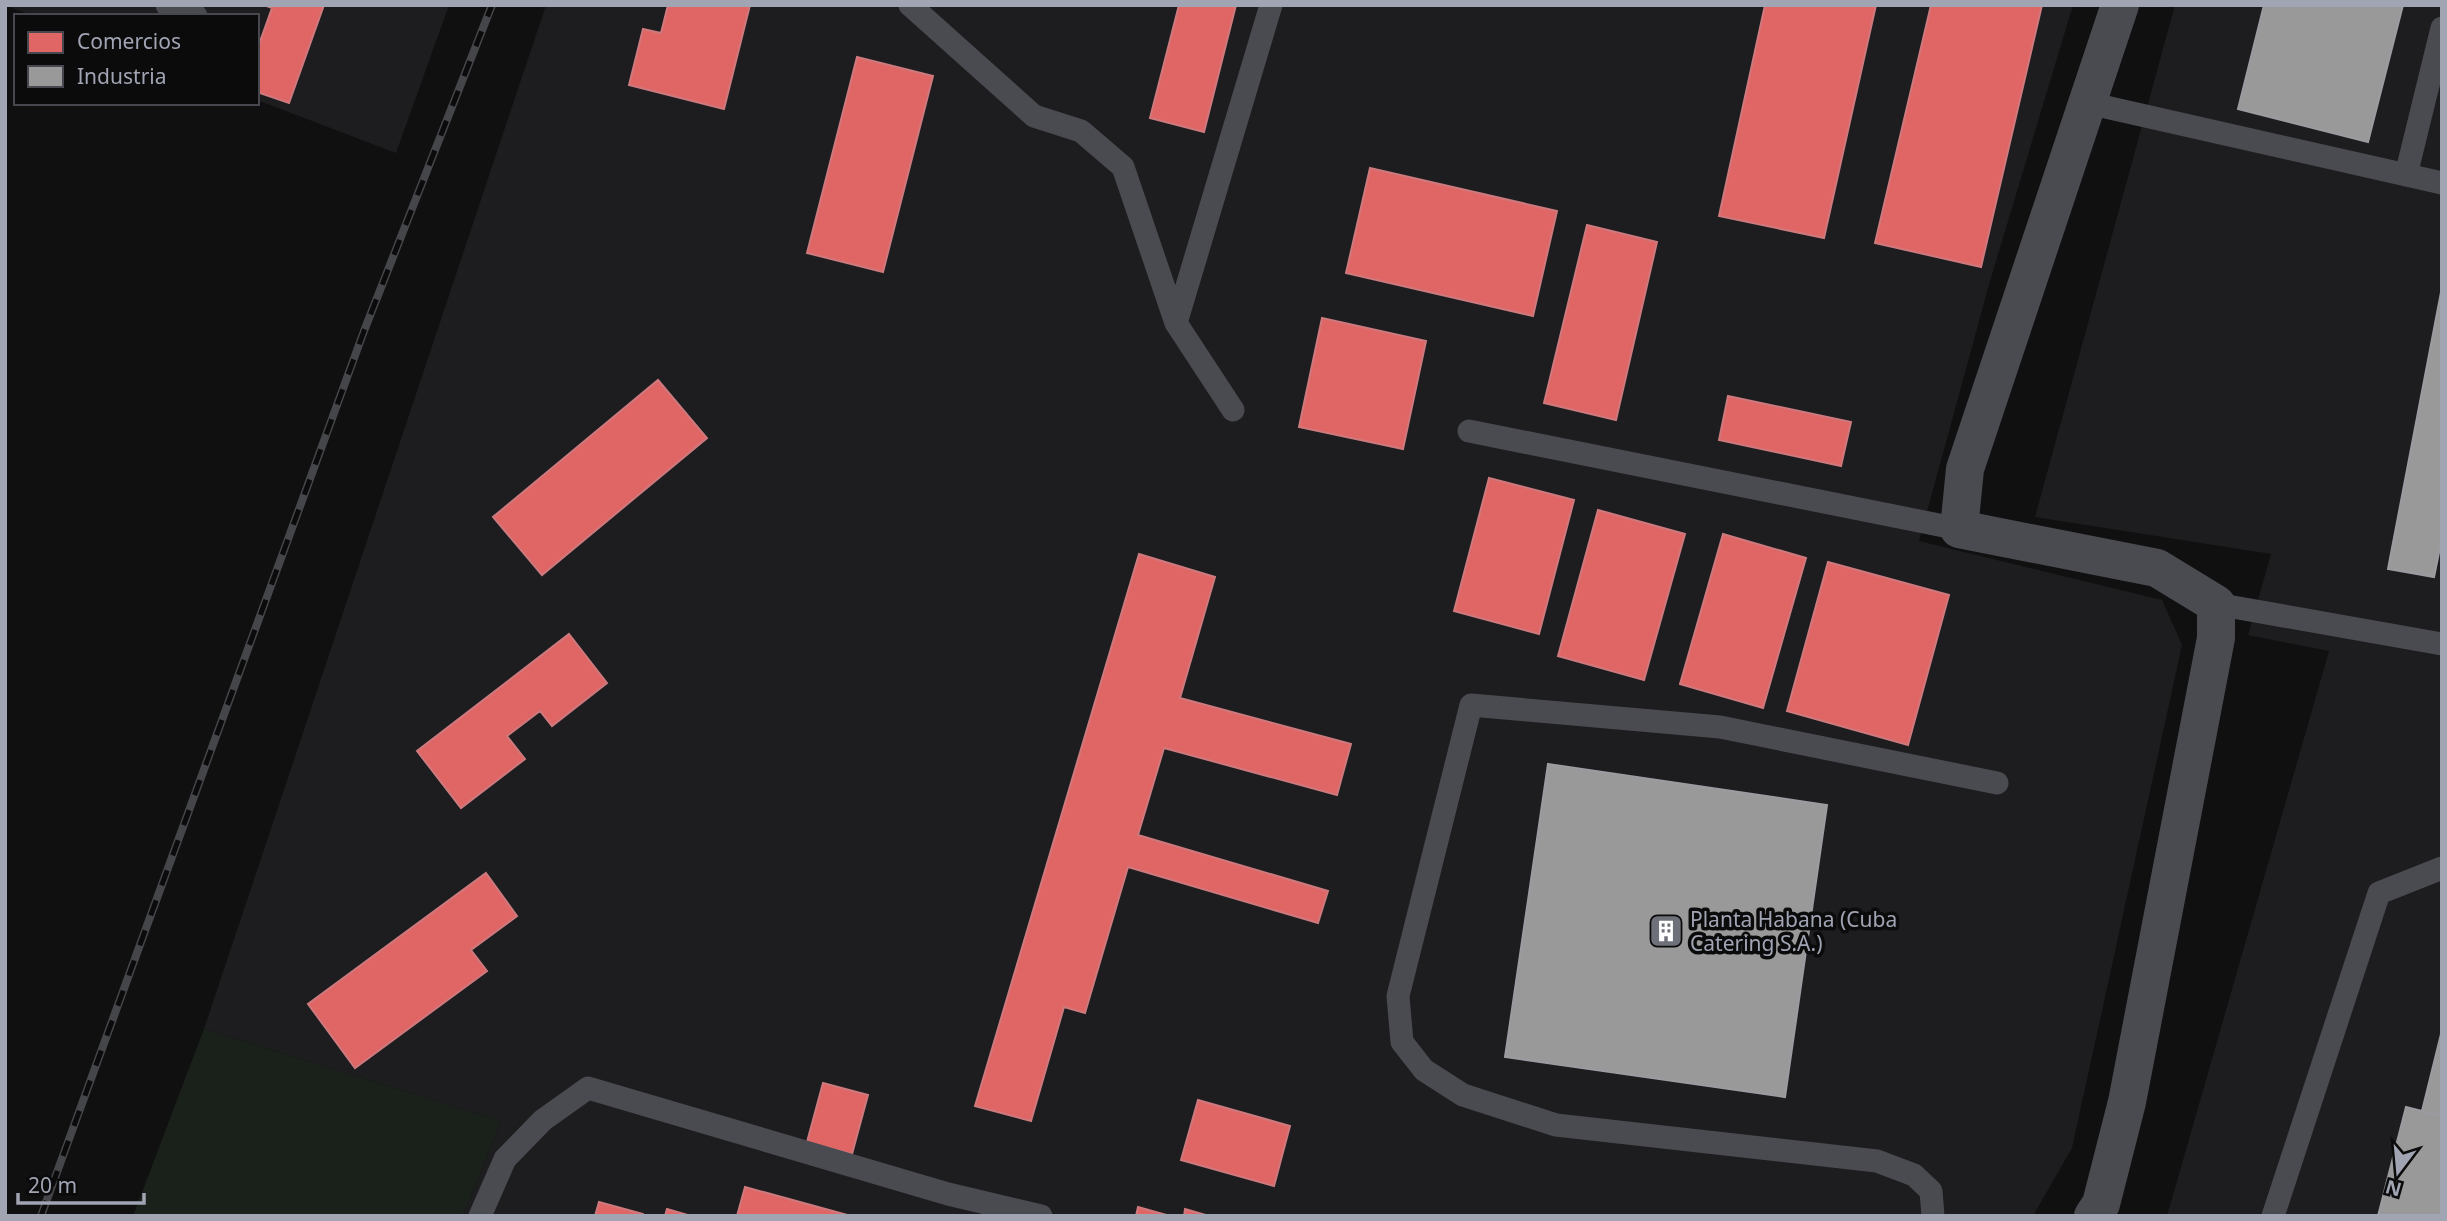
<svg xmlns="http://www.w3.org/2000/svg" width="2447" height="1221" viewBox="0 0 2447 1221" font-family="'Noto Sans',sans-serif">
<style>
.built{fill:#1d1d1f}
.green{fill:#1a211b}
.shops{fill:#e06666;stroke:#cd797d;stroke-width:2}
.industry{fill:#999;stroke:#9b9ca1;stroke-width:2}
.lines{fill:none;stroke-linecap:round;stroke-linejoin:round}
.lane{stroke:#4a4b50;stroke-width:23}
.street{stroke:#4a4b50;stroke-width:38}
.rail-casing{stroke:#45464a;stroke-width:8}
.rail{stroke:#0b0b0c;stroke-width:5;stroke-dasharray:16;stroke-linecap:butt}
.labels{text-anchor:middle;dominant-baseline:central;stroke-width:7;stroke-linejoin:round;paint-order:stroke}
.poi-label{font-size:21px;fill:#a0a4b3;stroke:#0b0b0c;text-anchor:start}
</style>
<rect width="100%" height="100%" fill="#101011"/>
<!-- built -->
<path class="built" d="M5,5H449L396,153L257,100V16H33Z
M546,5H2073L1990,281L1919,541L2162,600L2182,645L2072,1148L2033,1216H463L501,1121L204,1029Z
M2175,5H2442V1216H2167L2329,651L2248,635L2271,554L2035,517Z"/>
<!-- green -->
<path class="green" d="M204,1029L501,1121L463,1216H133Z"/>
<!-- shops -->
<path class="shops" d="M264,5H324L289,103L257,92V50L272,8Z
M668,5H750L724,109L629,85L643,29L661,33Z
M1179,5H1236L1204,132L1150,118Z
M1765,5H1876L1824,238L1719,216Z
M1931,5H2042L1981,267L1875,243Z
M857,57L933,76L883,272L807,253Z
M1370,168L1557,211L1533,316L1346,273Z
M1587,225L1657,242L1616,420L1544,403Z
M1322,318L1426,341L1403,449L1299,427Z
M658,380L707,438L542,575L493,517Z
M1728,396L1851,422L1841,466L1719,440Z
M1489,478L1574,500L1539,634L1454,611Z
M1598,510L1685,534L1644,680L1558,656Z
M1723,534L1806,558L1763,708L1680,684Z
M1139,554L1215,577L1180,698L1351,744L1337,795L1164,748L1138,835L1328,891L1318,923L1128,867L1085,1013L1064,1007L1031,1121L975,1106Z
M1828,562L1949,595L1908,745L1787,711Z
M569,634L607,683L552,726L540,711L507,736L525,759L461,808L417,751Z
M486,873L517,916L471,950L487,971L355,1068L308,1004Z
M823,1083L868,1095L852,1154L807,1142Z
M1198,1100L1290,1126L1274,1186L1181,1160Z
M745,1187L851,1216H737Z
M599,1202L643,1214V1216H595Z
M1138,1207L1170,1216H1136Z
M667,1209L691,1216H665Z
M1185,1209L1209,1216H1184Z"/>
<!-- industry -->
<path class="industry" d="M2264,5H2403L2368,142L2238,109Z
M2442,287V538L2434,577L2388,569Z
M1548,764L1827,805L1785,1097L1505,1057Z
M2442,1030V1116L2422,1111Z
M2406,1107L2442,1116V1216H2378Z"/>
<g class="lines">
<!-- lane -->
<path class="lane" d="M167,5L196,16
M910,5L1034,116L1081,131L1123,167L1176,323L1233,410
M2088,103L2442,183
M2406,175L2442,28
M1176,323L1271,5
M1469,431L1959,529
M2216,604L2442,644
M480,1216L505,1159L543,1120L588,1088L948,1194L1041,1216
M1933,1216L1931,1191L1914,1175L1877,1161L1556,1125L1463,1095L1424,1070L1402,1042L1398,996L1471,705L1720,727L1997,783
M2273,1216L2379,893L2442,868"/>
<!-- street -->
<path class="street" d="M2093,1216L2101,1204L2127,1102L2216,638V604L2157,568L1959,529L1965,469L2120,5"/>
<defs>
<path id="rail" d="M41,1216L364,331L492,5"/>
</defs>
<!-- rail casing -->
<use href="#rail" class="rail-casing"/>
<!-- rail -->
<use href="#rail" class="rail"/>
</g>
<!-- icons -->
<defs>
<symbol id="building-square" viewBox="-11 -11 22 22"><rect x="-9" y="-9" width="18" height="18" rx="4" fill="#6e707a" stroke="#0b0b0c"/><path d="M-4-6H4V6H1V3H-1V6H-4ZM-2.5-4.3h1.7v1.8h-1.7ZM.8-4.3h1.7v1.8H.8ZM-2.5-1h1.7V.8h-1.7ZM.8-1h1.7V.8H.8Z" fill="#fff"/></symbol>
</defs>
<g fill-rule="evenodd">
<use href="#building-square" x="1647" y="912" width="38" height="38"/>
</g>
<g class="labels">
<!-- poi labels -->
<g class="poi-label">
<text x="1690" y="919">Planta Habana (Cuba<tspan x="1690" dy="24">Catering S.A.)</tspan></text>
</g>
</g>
<!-- border -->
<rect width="2447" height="1221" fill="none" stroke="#a0a4b3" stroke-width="14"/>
<!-- legend -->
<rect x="14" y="14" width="245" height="91" fill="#0b0b0c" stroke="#47484f" stroke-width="2"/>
<rect x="28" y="32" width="35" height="21" fill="#e06666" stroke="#47484f" stroke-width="2"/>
<text x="77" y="49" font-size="21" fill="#a0a4b3">Comercios</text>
<rect x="28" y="66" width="35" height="21" fill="#999999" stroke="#47484f" stroke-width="2"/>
<text x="77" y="84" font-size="21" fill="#a0a4b3">Industria</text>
<!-- north arrow -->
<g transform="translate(2398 1172) rotate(196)" stroke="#0b0b0c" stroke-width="5" paint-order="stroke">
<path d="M0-5L12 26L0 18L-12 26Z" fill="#a0a4b3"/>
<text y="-10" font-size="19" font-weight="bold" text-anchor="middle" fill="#a0a4b3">N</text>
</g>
<!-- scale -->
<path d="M18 1193v10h126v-10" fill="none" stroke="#a0a4b3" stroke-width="3.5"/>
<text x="28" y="1193" font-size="21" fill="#a0a4b3" stroke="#0b0b0c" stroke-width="5" paint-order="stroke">20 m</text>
</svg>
